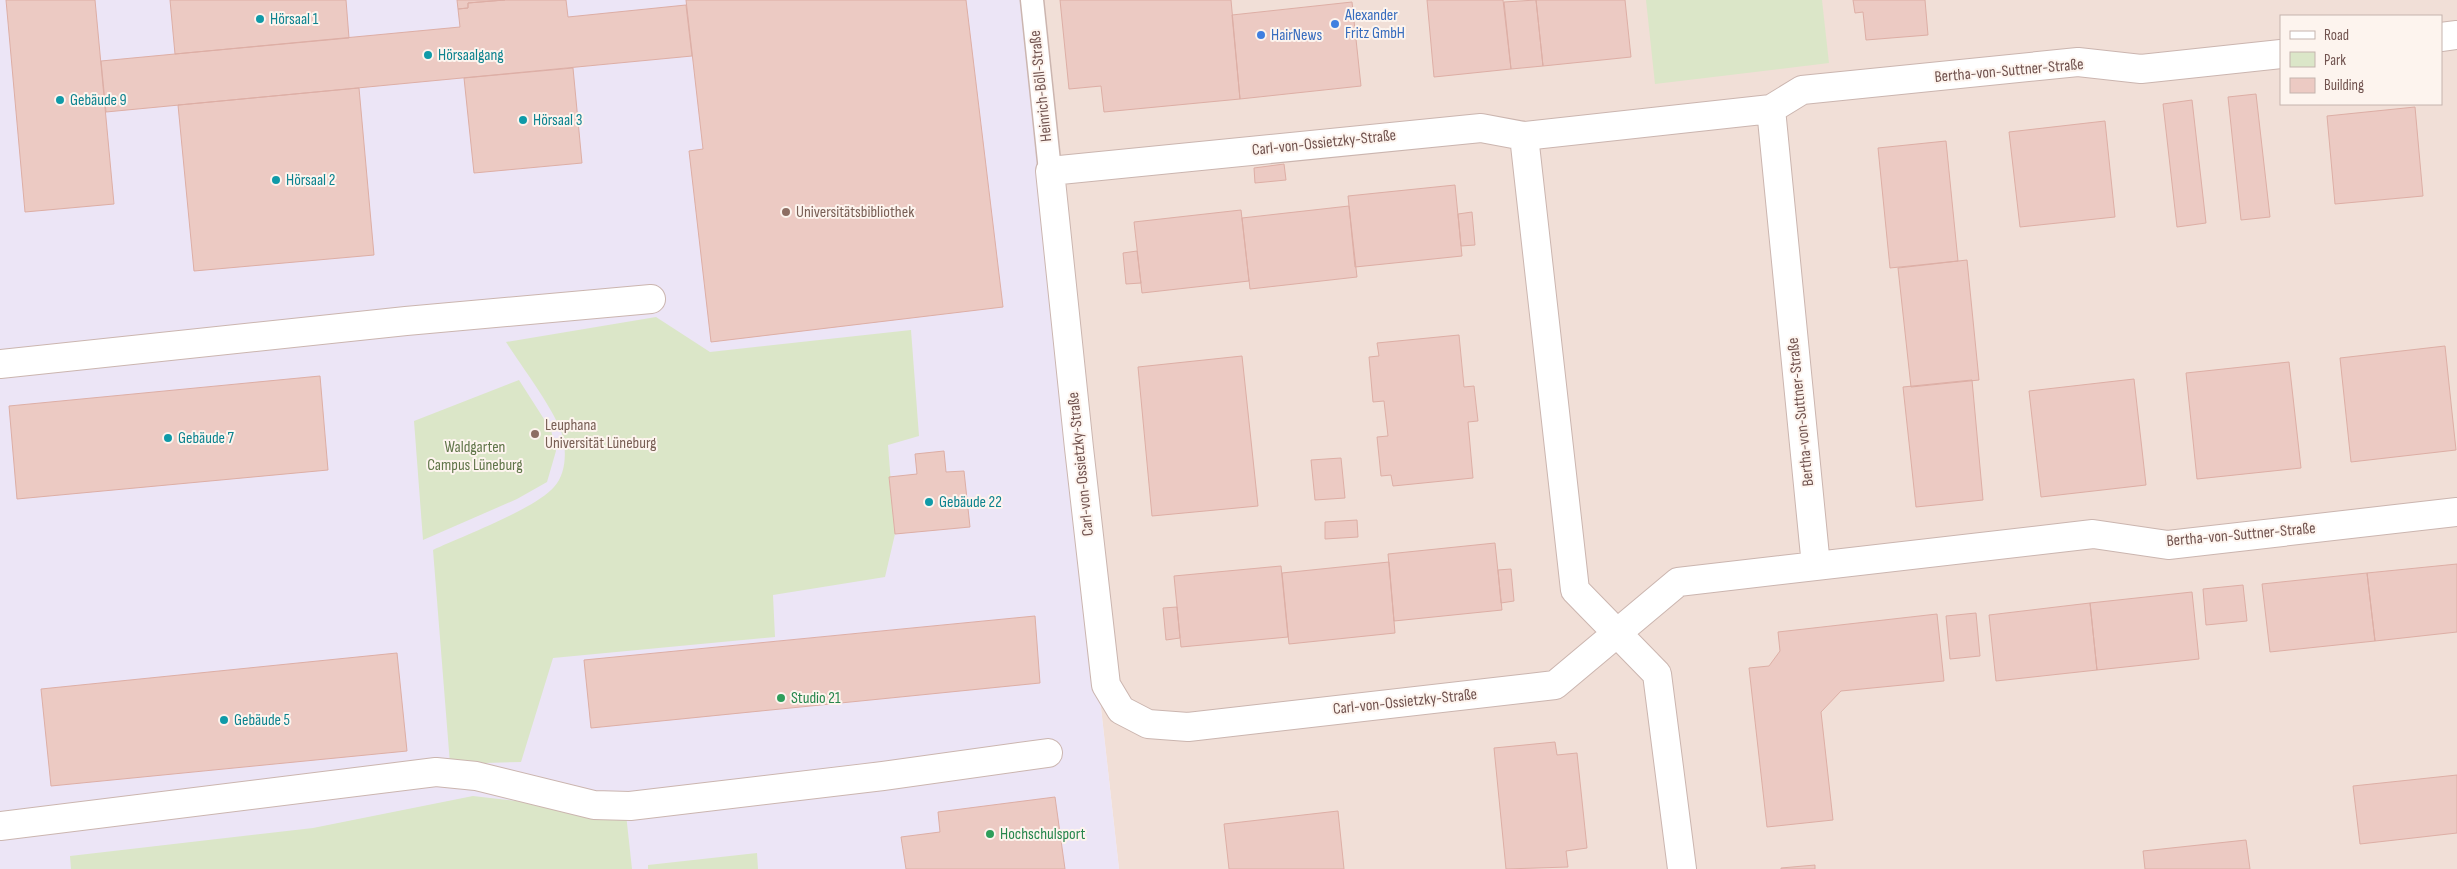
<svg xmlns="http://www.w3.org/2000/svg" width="2457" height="869" viewBox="0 0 2457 869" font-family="'Sofia Sans Condensed',sans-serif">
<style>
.residential{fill:#f1dfd7;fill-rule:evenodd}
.education{fill:#ece5f6}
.green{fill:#dbe6c8}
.building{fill:#eccac3;stroke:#ddaea5}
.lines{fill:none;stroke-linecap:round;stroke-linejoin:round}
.service-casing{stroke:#cbb5af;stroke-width:25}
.minor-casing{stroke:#cbb5af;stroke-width:30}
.service{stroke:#fff;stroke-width:22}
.minor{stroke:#fff;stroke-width:28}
.culture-dot{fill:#0f9aa8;stroke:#fdf4ee;stroke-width:2}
.shop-dot{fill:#3f7fe0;stroke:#fdf4ee;stroke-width:2}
.education-dot{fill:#8d6e63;stroke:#fdf4ee;stroke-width:2}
.leisure-dot{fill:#2e9e5b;stroke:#fdf4ee;stroke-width:2}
.labels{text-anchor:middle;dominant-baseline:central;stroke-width:4;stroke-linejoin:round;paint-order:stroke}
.shop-label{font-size:16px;fill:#366cbe;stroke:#fdf4ee;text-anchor:start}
.culture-label{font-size:16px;fill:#0d838f;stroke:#fdf4ee;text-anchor:start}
.street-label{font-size:16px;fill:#71534f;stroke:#fdf4ee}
.education-label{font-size:16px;fill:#785e54;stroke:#fdf4ee;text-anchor:start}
.park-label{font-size:16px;fill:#607549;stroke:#fdf4ee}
.leisure-label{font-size:16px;fill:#27864d;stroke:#fdf4ee;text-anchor:start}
</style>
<rect width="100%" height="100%" fill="#faefe8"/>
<!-- residential -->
<path class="residential" d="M1022,0H2457V869H1119ZM2281,16H2441V104H2281Z"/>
<!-- education -->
<path class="education" d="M0,0H1022L1119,869H0Z"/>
<!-- green -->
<path class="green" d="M1646,0H1822L1829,63L1655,84Z
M656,317L710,352L911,330L919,436L888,445L895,534L885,577L773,595L775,637L553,658L521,762L450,764L433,550C463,536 535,509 554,487C568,472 567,443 559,426C547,400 522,367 506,342Z
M519,380L551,430L556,451L547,482L517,499L423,540L414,421Z
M473,796L626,814L632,869H71L70,856L313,828Z
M757,853L758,869H648V865Z"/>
<!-- building -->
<path class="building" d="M6,0H95L114,204L25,212Z
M170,0H346L349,38L175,54Z
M457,0H505L468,3V8L458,9Z
M504,0H566L568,17L686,5L692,56L106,112L101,61L460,27L458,9L468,8V3Z
M686,0H966L1003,307L711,342L689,151L703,149Z
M1060,0H1231L1240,99L1104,112L1101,86L1069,89Z
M1427,0H1503L1511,69L1434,77Z
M1536,0L1543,66L1511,69L1504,2Z
M1536,0H1625L1631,57L1543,66Z
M1853,0H1925L1928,35L1866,40L1863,12L1855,13Z
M1352,2L1361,86L1240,99L1232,15Z
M573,68L582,163L474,173L464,78Z
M359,88L374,255L194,271L178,105Z
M2256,94L2270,217L2241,220L2228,97Z
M2192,100L2206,223L2177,227L2163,104Z
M2415,107L2423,196L2335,204L2327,116Z
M2105,121L2115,217L2020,227L2009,132Z
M1946,141L1958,261L1890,268L1878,148Z
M1284,164L1286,180L1255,183L1254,168Z
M1455,185L1462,256L1355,267L1348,196Z
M1349,206L1357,277L1250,289L1242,218Z
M1241,210L1249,281L1142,293L1134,222Z
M1472,212L1475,245L1461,246L1458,214Z
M1137,251L1141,283L1126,284L1123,253Z
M1967,260L1979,380L1911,387L1898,268Z
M1459,335L1464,387L1474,386L1476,404L1478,421L1468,422L1473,478L1393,486L1391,475L1381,476L1377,437L1388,436L1384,401L1373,402L1369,357L1379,356L1377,343Z
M2445,346L2456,450L2351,462L2340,358Z
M1242,356L1258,506L1152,516L1138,367Z
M2289,362L2301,468L2197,479L2186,373Z
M320,376L328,470L17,499L9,406Z
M2134,379L2146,485L2041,497L2029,391Z
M1972,380L1983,500L1916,507L1903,387Z
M944,451L946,472L964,471L970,527L895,534L889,477L917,474L915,454Z
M1341,458L1345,498L1315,500L1311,460Z
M1357,520L1358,537L1325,539V522Z
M1495,543L1502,610L1394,621L1388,554Z
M1389,562L1395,633L1289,644L1282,573Z
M2457,564V632L2375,641L2367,573Z
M1281,566L1288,637L1181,647L1174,576Z
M1511,569L1514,601L1501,603L1498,570Z
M2367,573L2375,641L2270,652L2262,584Z
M2243,585L2247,621L2206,625L2203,589Z
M2192,592L2199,659L2097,670L2090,603Z
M2090,603L2097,670L1996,681L1989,615Z
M1177,607L1180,638L1166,640L1163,608Z
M1976,613L1980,656L1950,659L1946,616Z
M1937,614L1944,681L1841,691L1821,712L1833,820L1767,827L1749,668L1769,666L1780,651L1778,632Z
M1035,616L1040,683L591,728L584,660Z
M397,653L407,751L51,786L41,689Z
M1555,742L1557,755L1577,753L1587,848L1566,851L1568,867L1506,869L1494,748Z
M2457,775V833L2360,844L2353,786Z
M1055,797L1065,869H906L901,837L940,832L938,812Z
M1338,811L1344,869H1229L1224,824Z
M2246,840L2250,869H2145L2143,851Z
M1815,865V869H1781V868Z"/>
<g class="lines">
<defs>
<path id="service" d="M1032,0L1050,171"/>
<path id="minor" d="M2441,37L2457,35
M2281,54L2141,69L2078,62L1802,90L1771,109L1524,136L1481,128L1050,171L1079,448L1106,685L1121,710L1148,724L1188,727L1555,685L1678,582L2093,534L2168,545L2457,512
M1771,109L1816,566
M1524,136L1575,590L1657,674L1682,869
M0,364L406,321L651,299
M0,826L436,772L476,776L594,805L630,806L883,776L1048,753"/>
</defs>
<!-- service casing -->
<use href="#service" class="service-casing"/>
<!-- minor casing -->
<use href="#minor" class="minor-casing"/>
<!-- service -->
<use href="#service" class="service"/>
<!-- minor -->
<use href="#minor" class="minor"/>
</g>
<!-- markers -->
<g class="culture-dot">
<circle cx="260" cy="19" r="5"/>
<circle cx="428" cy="55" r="5"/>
<circle cx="60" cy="100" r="5"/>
<circle cx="523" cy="120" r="5"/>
<circle cx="276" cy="180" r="5"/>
<circle cx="168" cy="438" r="5"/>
<circle cx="929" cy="502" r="5"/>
<circle cx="224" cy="720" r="5"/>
</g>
<g class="shop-dot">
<circle cx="1335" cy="24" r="5"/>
<circle cx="1261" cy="35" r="5"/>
</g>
<g class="education-dot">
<circle cx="786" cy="212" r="5"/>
<circle cx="535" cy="434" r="5"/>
</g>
<g class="leisure-dot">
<circle cx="781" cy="698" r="5"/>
<circle cx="990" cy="834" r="5"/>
</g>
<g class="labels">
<!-- shop labels -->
<g class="shop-label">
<text x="1345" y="15">Alexander<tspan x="1345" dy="18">Fritz GmbH</tspan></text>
<text x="1271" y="35">HairNews</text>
</g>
<!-- culture labels -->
<g class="culture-label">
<text x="270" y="19">Hörsaal 1</text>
<text x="438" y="55">Hörsaalgang</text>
<text x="70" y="100">Gebäude 9</text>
<text x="533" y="120">Hörsaal 3</text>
<text x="286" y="180">Hörsaal 2</text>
<text x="178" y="438">Gebäude 7</text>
<text x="939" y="502">Gebäude 22</text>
<text x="234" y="720">Gebäude 5</text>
</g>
<!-- street labels -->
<g class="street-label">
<text transform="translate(2009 71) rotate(-5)">Bertha-von-Suttner-Straße</text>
<text transform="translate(1041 86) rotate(-96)">Heinrich-Böll-Straße</text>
<text transform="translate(1324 143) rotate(-6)">Carl-von-Ossietzky-Straße</text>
<text transform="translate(1801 412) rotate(-96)">Bertha-von-Suttner-Straße</text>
<text transform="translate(1081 464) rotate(-96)">Carl-von-Ossietzky-Straße</text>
<text transform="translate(2241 535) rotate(-5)">Bertha-von-Suttner-Straße</text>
<text transform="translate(1405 702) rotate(-6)">Carl-von-Ossietzky-Straße</text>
</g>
<!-- education labels -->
<g class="education-label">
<text x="796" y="212">Universitätsbibliothek</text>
<text x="545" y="425">Leuphana<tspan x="545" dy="18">Universität Lüneburg</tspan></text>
</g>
<!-- park labels -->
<g class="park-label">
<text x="475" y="447">Waldgarten<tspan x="475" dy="18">Campus Lüneburg</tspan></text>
</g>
<!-- leisure labels -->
<g class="leisure-label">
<text x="791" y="698">Studio 21</text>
<text x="1000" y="834">Hochschulsport</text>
</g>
</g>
<!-- legend -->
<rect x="2280" y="15" width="162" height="90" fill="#fdf4ee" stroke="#c5b4ae"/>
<rect x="2290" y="31" width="25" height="8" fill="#ffffff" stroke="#c5b4ae"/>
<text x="2324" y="40" font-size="15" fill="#71534f">Road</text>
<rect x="2290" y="52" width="25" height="15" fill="#dbe6c8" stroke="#c5b4ae"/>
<text x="2324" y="65" font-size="15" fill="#71534f">Park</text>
<rect x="2290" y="78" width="25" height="15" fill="#eccac3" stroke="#c5b4ae"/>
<text x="2324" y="90" font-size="15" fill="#71534f">Building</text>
</svg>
